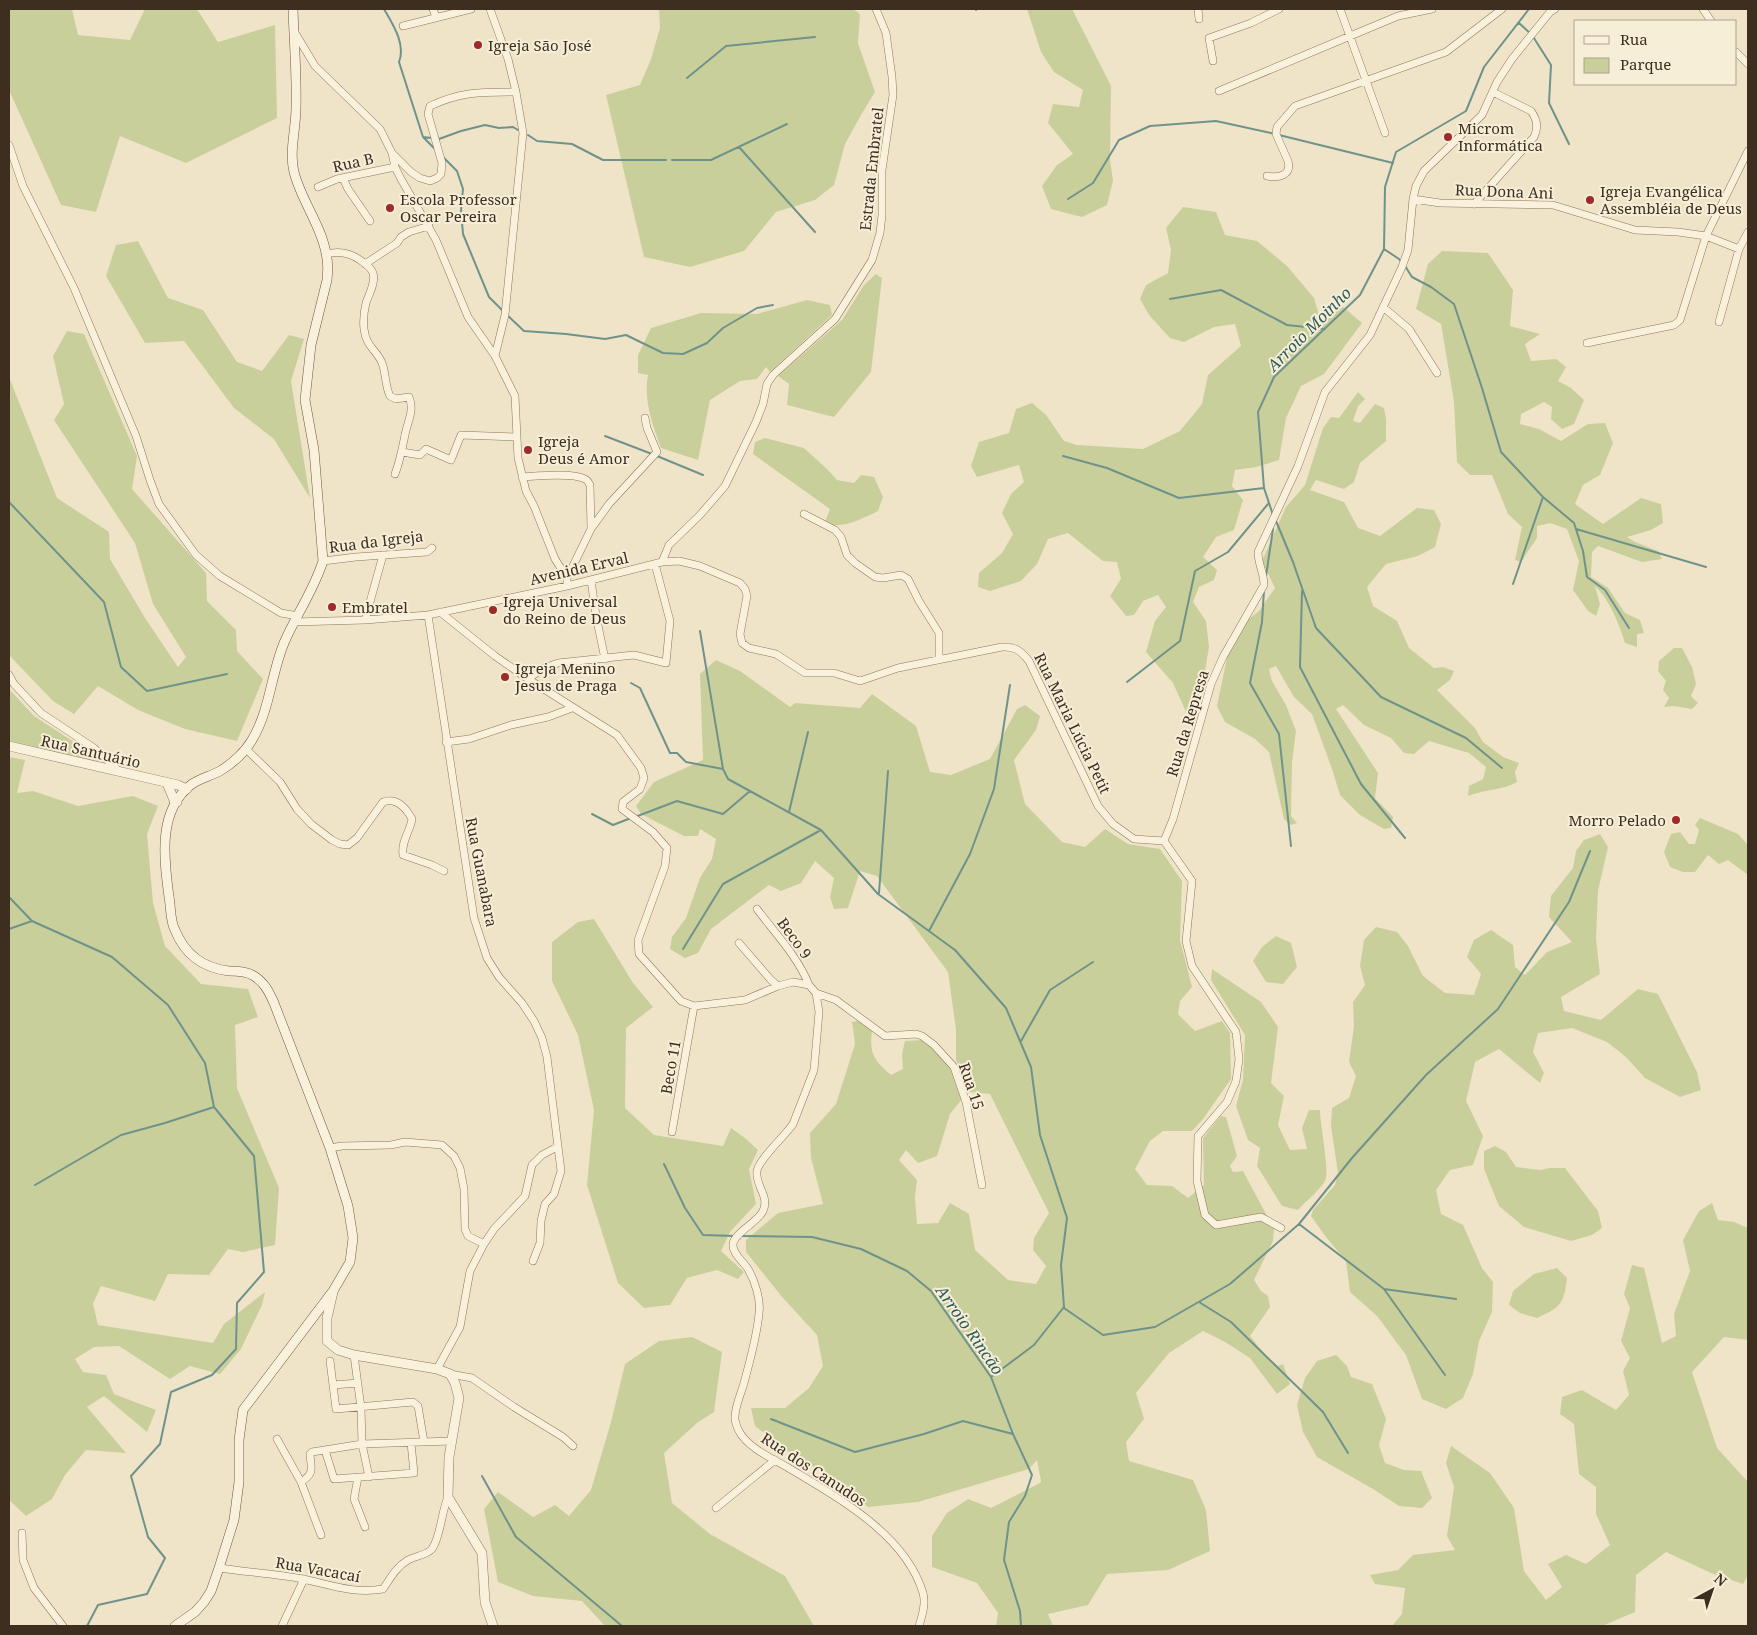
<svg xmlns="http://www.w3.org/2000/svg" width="1757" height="1635" viewBox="0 0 1757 1635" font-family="'Noto Serif',serif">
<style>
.green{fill:#c9cf9b}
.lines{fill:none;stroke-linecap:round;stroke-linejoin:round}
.stream{stroke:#6f938a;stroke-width:2}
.minor-casing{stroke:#8d765c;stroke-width:8}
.tertiary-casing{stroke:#8d765c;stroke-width:10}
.secondary-casing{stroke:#6f573f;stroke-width:10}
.minor{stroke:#faf1dc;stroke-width:7}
.tertiary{stroke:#faf1dc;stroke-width:9}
.secondary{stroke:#faf1dc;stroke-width:9}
.poi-dot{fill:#9e2a2b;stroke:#f7eed8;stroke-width:2}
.labels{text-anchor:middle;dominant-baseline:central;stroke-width:4;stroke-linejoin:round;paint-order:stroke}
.poi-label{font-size:15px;fill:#3d2e20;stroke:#f7eed8;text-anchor:start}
.street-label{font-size:15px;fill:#3d2e20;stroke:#f7eed8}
.water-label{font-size:16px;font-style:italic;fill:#2f5d5a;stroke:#f7eed8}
</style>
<rect width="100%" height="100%" fill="#f0e4c8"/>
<!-- green -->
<path class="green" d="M9,9H72L78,35L130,40L145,9H197L218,42L275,25L277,118L186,163L120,136L96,212L61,205L9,90Z
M659,9H853L860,14L858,43L875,92L861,115L845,144L834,185L815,200L776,212L744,251L690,267L644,257L606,95L640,85L651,59L660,28Z
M1027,9H1072L1111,86L1110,160L1113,181L1107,205L1082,217L1051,209L1042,186L1057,165L1073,154L1048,123L1053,104L1079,107L1083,90L1054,72L1041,52Z
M1183,207L1216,212L1225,235L1257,241L1287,266L1314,298L1319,315L1343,307L1362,323L1324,374L1301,386L1286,418L1279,460L1256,467L1235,470L1232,486L1243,500L1234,530L1216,537L1203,557L1217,570L1214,580L1199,587L1193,602L1206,621L1209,647L1198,713L1187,714L1173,683L1146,652L1155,621L1166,607L1158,595L1143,601L1134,615L1126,616L1110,596L1121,579L1117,562L1103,561L1068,533L1048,539L1037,564L1021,581L990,591L978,587L979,573L1002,553L1013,534L1002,513L1011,494L1024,482L1019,465L977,477L971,466L979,442L1009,433L1016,409L1032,403L1046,415L1064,441L1077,445L1143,449L1180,431L1202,404L1208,375L1241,346L1235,324L1214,327L1184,342L1170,338L1149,315L1140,299L1146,285L1168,273L1171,250L1166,228Z
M138,241L168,298L203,310L237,362L262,371L289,335L304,339L291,381L310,498L274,439L234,408L184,341L145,343L106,276L116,245Z
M1442,251L1488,253L1513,290L1510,326L1540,334L1525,344L1531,361L1556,359L1566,367L1558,381L1571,388L1584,400L1574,424L1562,429L1551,419L1552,407L1544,402L1521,414L1520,424L1539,429L1561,441L1588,424L1605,423L1613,443L1600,475L1583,485L1575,504L1603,524L1641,498L1661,504L1663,523L1651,530L1627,537L1635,542L1658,551L1662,559L1642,562L1598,546L1592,552L1591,577L1608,588L1625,613L1640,620L1644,633L1637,634V647L1625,643C1619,624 1610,600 1595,586L1600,604L1596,616L1588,611L1573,590L1579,561L1567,529L1550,523L1537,526V538L1521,562L1515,560L1522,527L1508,514L1492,475H1470L1457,462L1454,402L1441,324L1416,309L1428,264Z
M876,274L882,278L871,372L834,417L787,405L789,384L778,376L842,320L864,285Z
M807,300L830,305L832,315L770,372L766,367L757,379L740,381L710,400L698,460L661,448C653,426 643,399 648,375L638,373V355L651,328L701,313L757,314Z
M67,331L84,334L137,456L132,489L206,573L207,601L236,630L237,651L263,679L237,741L185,729L138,710L98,686L74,714L53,701L9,655V377L57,498L109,532L110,559L145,618L178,667L186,657L153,604L135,543L54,420L64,404L53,356Z
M1358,392L1365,399L1358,406L1353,421L1360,423L1375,404L1384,408L1386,419V441L1360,463L1354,482L1344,489L1316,480L1310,490L1344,502L1358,528L1380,536L1417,508L1434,510L1441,524L1435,547L1418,556L1386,564L1367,587L1373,606L1397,621L1409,648L1434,668L1443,667L1454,671L1450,680L1437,690L1475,728L1483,742L1503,757L1519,763L1515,772L1517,782C1501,791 1485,789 1468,796L1469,786L1483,779L1486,767L1469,753L1429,741L1414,754L1404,753L1391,738L1364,725L1343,705L1336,709L1378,773L1375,798L1393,817L1391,828L1384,829L1360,815L1340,795L1332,769L1312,714L1294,697L1276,666L1269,669L1272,681L1286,705L1296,731L1292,762L1291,816L1297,823L1291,825L1284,819L1269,752L1255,739L1225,722L1217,706L1228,653L1241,625L1259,611L1275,588L1262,561L1286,507L1305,485L1323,428L1331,417L1339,418Z
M765,438L804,448L828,470L837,480L854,483L861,475L874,477L883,497L878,511C863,518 841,531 825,522L830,509L753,454L755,442Z
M1674,648H1682L1692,667L1696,684L1691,696L1698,703L1692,709L1674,706L1664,707L1669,698L1663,690L1666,681L1658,671L1659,661Z
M716,660L740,671L790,707L795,703L860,708L872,694L916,726L930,772L951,775L990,759L1017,709L1025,705L1040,716L1036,730L1014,760L1025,804L1062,842L1085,847L1105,829L1128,844L1160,849L1182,881L1180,940L1192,987L1180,1001L1178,1014L1195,1031L1222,1021L1230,1033L1231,1079L1203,1119L1192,1131H1163L1150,1141L1135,1169L1147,1185L1172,1186L1188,1198L1204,1185L1203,1138L1221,1116L1226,1117L1237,1156L1230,1166L1233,1172L1243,1171L1274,1229L1273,1241L1254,1280L1261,1291L1268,1296L1270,1307L1250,1336L1266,1356L1278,1366L1283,1364L1290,1384L1277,1394L1250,1358L1225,1342L1203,1331L1169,1353L1136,1393L1144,1419L1126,1442L1129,1461L1193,1480L1206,1510L1210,1551L1168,1570L1107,1574L1088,1605L1048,1614L1053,1626H996L998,1613L977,1583L932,1567V1536L947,1513L968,1499L991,1508L1040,1483L1041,1481L1037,1460L1029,1469L918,1502L868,1507L836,1481L783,1448L755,1426L751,1408H785L809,1388L823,1366L817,1335L783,1298L746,1252V1240L778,1213L823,1204L811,1158L810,1133L836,1104L855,1044L852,1022L862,1020L872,1031C869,1053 874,1061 891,1075L903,1069L902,1054L905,1041L924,1040L949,1065L962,1099L950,1114L937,1156L918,1163L906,1150L899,1160L917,1180L915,1197L917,1224L938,1223L950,1203L969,1214L975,1250L1008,1280L1036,1284L1046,1266L1033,1250L1034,1238L1049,1213L990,1094L970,1092L956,1060V1030L948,972L877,876L860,871L848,908L834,909L830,897L834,878L815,861L801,883L781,891L769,885L711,929L698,953L685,958L670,949L672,937L686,918L700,878L712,859L716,839L700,829L698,836H684L641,814L636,806L654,782L703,760L700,674Z
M9,689L34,716L86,750L100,762L99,763L9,742Z
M9,757L25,760L17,793L33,791L78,806L133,796L158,806L147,834L153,903L165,946L201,984L248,989L258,1017L235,1025L237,1088L279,1188L275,1245L243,1252L228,1249L209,1275L168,1274L155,1301L101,1286L93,1304L98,1325L213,1343L224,1324L265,1292L262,1305L241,1349L220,1374L190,1366L170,1379L119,1346L94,1347L75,1359L83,1372L106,1375L114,1394L156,1410L147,1432L104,1396L87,1407L126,1453L86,1450L65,1475L52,1499L26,1516L9,1500Z
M1700,818L1738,834L1748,845V875L1728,860L1719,864L1708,855L1695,872H1683L1670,867L1664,852L1671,834L1680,832L1689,844H1695L1699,830L1695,825Z
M1600,834L1608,847L1598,891L1596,939L1600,974L1561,997L1564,1011L1601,1020L1638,989L1658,994L1697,1072L1701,1090L1680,1097L1645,1078L1626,1057L1607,1042L1572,1028L1538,1033L1533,1052L1544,1073L1540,1083L1499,1049L1475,1062L1466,1101L1483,1136L1473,1165L1450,1170L1436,1190L1441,1214L1463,1225L1482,1268L1493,1282L1492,1312L1479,1341L1473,1374L1463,1398L1446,1409L1422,1399L1406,1355L1377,1316L1350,1292L1346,1261L1326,1237L1311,1216L1313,1210L1335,1185L1338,1173L1331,1126L1332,1108L1349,1098L1356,1076L1349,1062L1354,1026L1353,1002L1365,985L1360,966L1364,940L1376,927L1397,932L1408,946L1423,976L1445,993L1474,995L1481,974L1467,957L1474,940L1491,930L1513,945L1515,967L1525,975L1547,952L1572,942L1549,917L1551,896L1573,868L1576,851L1584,840Z
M594,919L633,983L653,1007L626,1028L625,1108L654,1135L723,1146L731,1128L745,1138L758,1150L749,1169L756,1204L730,1232L721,1251L744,1272L738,1279L717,1270L687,1278L670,1305L644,1308L618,1283L587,1185L594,1110L578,1035L552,981V942L578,922Z
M1276,936L1291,943L1297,967L1283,984L1266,982L1253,961L1262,947Z
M1212,969L1261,1002L1278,1027L1271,1083L1284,1096L1278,1125L1290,1150L1307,1149L1302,1128L1309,1110H1320C1320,1124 1330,1172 1325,1181C1320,1190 1305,1202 1298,1210L1282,1206L1257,1166L1260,1148L1248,1140L1236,1106L1243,1080L1245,1035L1211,980Z
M1495,1146L1506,1152L1516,1167L1540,1170L1550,1168H1565L1598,1211L1602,1228L1592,1235L1571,1241L1524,1227L1499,1206L1484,1169V1151Z
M1712,1203L1718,1220L1734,1222L1748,1228V1340L1724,1337L1692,1372L1717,1448L1748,1482V1575L1743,1584L1711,1573L1666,1552L1636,1575L1635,1612L1602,1626H1392L1402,1614L1405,1588L1375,1584L1370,1575L1398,1570L1413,1555L1455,1550L1447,1536L1454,1487L1446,1463L1451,1446L1490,1473L1514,1508L1524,1571L1546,1600L1562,1587L1548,1564L1566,1555L1586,1564L1610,1545L1596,1514V1487L1579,1474L1574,1424L1560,1414L1562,1397L1582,1390L1616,1410L1629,1395L1623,1371L1630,1358L1621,1341L1630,1308L1624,1294L1632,1265L1644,1268L1662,1343L1676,1336L1674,1314L1690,1271L1683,1240L1699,1211Z
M1557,1268L1567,1278C1564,1304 1561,1307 1537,1318L1520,1313L1509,1305L1513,1291L1534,1274Z
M692,1337L722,1352L714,1412L697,1423L664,1453L672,1503L710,1534L785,1576L814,1626H605L582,1601L533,1596L498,1582L484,1509L498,1492L533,1517L555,1505L569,1516L591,1490L611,1422L625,1364L659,1341Z
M1336,1355L1347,1366L1351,1377L1372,1384L1386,1419L1379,1445L1385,1463L1404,1470L1421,1471L1432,1498L1422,1508L1399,1506L1373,1489L1317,1457L1303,1432L1297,1405L1305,1378L1317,1361Z"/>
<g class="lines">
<!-- stream -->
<path class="stream" d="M384,9C393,25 406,44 399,62L423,137L432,138
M976,10L977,9
M1519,23L1532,35L1551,65L1549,103L1569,144
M687,78L726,46L815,37
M528,135L537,141L572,144L603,160H666
M1279,135L1393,163
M423,137L436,150
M439,139L461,131L485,125L499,128L513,127L518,130
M739,147L815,232
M443,157L457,171L463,189L461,210L463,234L489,297L503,311
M672,160H711L787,124
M1068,199L1093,183L1119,140L1150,126L1216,121L1275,134
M1384,249L1399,259L1402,263
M1405,266L1412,277L1431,287L1454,304L1482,388L1501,452L1543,497L1574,523L1583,551L1587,577L1605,590L1629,628
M1170,299L1221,290L1287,325L1325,329
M507,315L524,331L566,334L605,339L626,335L663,353L683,354L707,343L723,328L757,308L773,305
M605,436L652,454
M657,456L703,475
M1063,456L1107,468L1179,498L1264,488
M9,502L104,602L121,667L147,691L227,674
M1273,515L1264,488L1258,412L1274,377L1360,295L1384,249L1385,187L1396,152L1466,111L1484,67L1529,9
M1276,521L1293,562L1316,628L1381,697L1466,738L1502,768
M1576,529L1706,567
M1266,576L1273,529
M1513,584L1543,497
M1264,590L1262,622L1250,683L1279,734L1291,846
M1302,591L1300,667L1361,784L1405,838
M700,631L723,769
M1127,682L1180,641L1195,571L1228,552L1268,504
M631,683L640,688L670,753H677L686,762L723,769L728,779L821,830L878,894L955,950L1006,1008L1031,1067L1040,1135L1067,1218L1061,1265L1064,1307L1034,1345L991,1377
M789,812L808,732
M592,814L613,825L631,818
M635,817L677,801L723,814L750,791
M879,893L888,771
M9,897L32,921L112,957L168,1005L205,1063L214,1107L254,1156L264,1272L237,1303L236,1349L212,1375L171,1392L160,1444L131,1476L148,1537L165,1558L147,1594L98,1605L87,1626
M9,929L32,921
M929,931L970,854L994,789L1010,685
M683,949L723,884L821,830
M1021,1041L1050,990L1093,962
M664,1164L685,1208L703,1235L735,1236
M35,1185L121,1135L165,1123L214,1107
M1299,1224L1384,1289L1445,1375
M740,1236L812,1237L861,1249L907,1271L931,1291L991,1377L1013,1434L1032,1475L1025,1496L1009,1522L1004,1560L1020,1611L1021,1626
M1384,1289L1456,1299
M1199,1302L1231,1322L1323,1412L1348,1453
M1064,1308L1103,1335L1155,1327L1230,1284L1299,1224L1352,1158L1426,1075L1498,1009L1569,902L1590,851
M771,1419L855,1452L924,1434L963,1421L1013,1434
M482,1476L516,1537L622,1626"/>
<defs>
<path id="minor" d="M433,9L436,17
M490,9L508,59L516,92L523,133L505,315L495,356
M1198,9L1199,19
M1340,9L1385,133
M1703,9L1711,21
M403,26L471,9
M294,31L315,66L380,129L392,153L395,167L401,179L436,240L468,317L495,356L515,396L518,458L526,491L534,506L555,559L567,578V586
M1736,52L1748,64
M1213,61L1209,38L1251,23L1279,9
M1219,91L1398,16L1432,9
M9,145L23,186L74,288L136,436L150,480L159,504L196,555L220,576L281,613L298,616
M392,153L411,172L420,178L430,181L437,178L441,174L442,163L428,114L430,106C462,91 483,92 516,92
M1267,176C1278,178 1292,176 1288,161L1276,134L1277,127L1295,106L1446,52L1502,9
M343,178L348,189L370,221
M318,187L337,179L395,167
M1413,199L1440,203L1553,205L1635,230L1678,232L1706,236L1739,249
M1474,204L1534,137C1539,127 1537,119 1531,111L1493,92
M327,254C338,251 350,253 360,260C364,263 371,267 373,273C376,282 369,294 366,303C364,311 363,320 364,329C366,347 377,350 382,363C386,373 385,386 390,396L396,399L409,397C415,411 407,422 405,435C402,449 400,461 395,474
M365,264L397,243L401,237L409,232L429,226
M1383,307L1409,329L1437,373
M1719,322L1739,249L1748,232
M1587,343L1674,325L1680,320L1706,236L1748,151
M402,452L420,455L426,449L451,460L461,435L517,437
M522,477C537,476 572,472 585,479C588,480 588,482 590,485L591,528
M804,514L835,530L841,537L847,555L855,563L875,577L883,578L901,575L908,579L919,601L939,633V660
M323,561L356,557L427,552L432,548
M662,562L669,545L700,515L725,486L756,422L763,404L767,384L773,375L835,319L872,260L880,233L882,215V170L893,95L892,77L886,33L876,9
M567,578L591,529L609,504L657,452L647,428L645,418
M591,580L596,616L605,659
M440,612L495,656L528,679L617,735L641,768L644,778L640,789L623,802L622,809L653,832L667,848L665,866L638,940L639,954L681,1001L694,1006L745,1000L778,986L793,982L809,985L816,993L819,1012L814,1070L793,1124C785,1136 759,1159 757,1171C755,1186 770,1196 763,1211C758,1222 734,1233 733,1244C732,1254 744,1262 748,1269C755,1281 761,1300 759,1313C757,1337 750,1360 744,1383C741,1394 734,1408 735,1420C736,1423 737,1428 739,1431C747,1447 771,1458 787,1467C836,1497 905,1533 923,1593C926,1604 922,1616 919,1626
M428,615L474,918L487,958L499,977L522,1003L534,1021L542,1038L547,1057L561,1171L554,1194L545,1204L541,1221L540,1243L533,1261
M365,620L383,555
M294,622L365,620L428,615L567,586L662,562L679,561L700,566L740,583L745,589L747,596L740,634L742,643L749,648L776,654L805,673H834L860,681L898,668L1002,647C1015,646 1021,651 1029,661L1098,806L1113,824L1134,839L1164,841
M9,675L14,684L41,713L94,748L119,771
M528,679L542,669L558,663L634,655L666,663L670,621L655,564
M446,742L469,739L511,725L548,717L572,708
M246,749L280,782L297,809L311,824L332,840L340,844L348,845L357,838L383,802C397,797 406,808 412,819C410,832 401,841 403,855L432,865L444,871
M1164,841L1173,819L1211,684L1223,657L1264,585C1264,573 1258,564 1258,552L1298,466L1325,392L1370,335L1402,267L1408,250L1413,199L1416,186L1424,171L1482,115L1497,82L1512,59L1550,12L1555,9
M1164,841L1192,881L1186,941L1192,966L1236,1032L1239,1059L1236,1081L1227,1102L1198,1136L1197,1181L1205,1215L1216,1225L1261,1217L1281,1228
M757,909C775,933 798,957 809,985
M739,943L771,980L778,986
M816,993L836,1000L885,1036L916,1034L922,1036L934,1045L954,1067L966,1102L982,1185
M672,1132L694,1006
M330,1148L342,1146L391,1145L405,1142L442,1145L454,1156L460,1168L464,1189L465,1229L468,1236L484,1244
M354,1355L361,1408L362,1444L369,1477
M330,1361L336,1409L413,1402L418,1406L424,1442
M437,1369L460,1327L470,1271L484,1244L494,1229L525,1196L532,1165L542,1155L557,1147
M450,1374L472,1378L514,1407L563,1437L573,1446
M333,1385L358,1383
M277,1439L301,1482L321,1535
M325,1450L334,1479L414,1473L411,1443
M358,1477L354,1499L365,1527
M301,1482C315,1473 311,1469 310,1454L312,1452L362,1444L452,1441
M716,1508L775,1460
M22,1533L23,1560L34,1588L63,1626
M219,1568C247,1572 276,1574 303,1579C331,1585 354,1594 383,1589C390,1579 396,1567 408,1560C415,1556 427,1555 432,1549C441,1536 441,1513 448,1497
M282,1626L304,1579"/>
<path id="tertiary" d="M9,746L178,785L187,789
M167,783L174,800L177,802
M333,1292L327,1318V1341L338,1350L354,1355L437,1369L450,1374L455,1383L459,1398L449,1457L448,1497L482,1553L485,1602L493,1626"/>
<path id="secondary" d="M175,1626L195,1612L204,1602L211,1591L219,1568L234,1520L239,1482V1440L243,1410L333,1291L350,1262L353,1238L348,1206L330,1148L274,1003C269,992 265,983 254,976C248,972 237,971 229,971C203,968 185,955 175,930C170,921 171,907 169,897C164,859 157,810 192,784C201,778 211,776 220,771C232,764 245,752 252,740C270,710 271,674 284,643C296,615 314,590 323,561L314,450L305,400L311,345L327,280C328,271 328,261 326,253C321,225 301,200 294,172C289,152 296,128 296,108C297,75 294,42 293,9"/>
</defs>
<!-- minor casing -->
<use href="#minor" class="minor-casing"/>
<!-- tertiary casing -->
<use href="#tertiary" class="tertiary-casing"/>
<!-- secondary casing -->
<use href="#secondary" class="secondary-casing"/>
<!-- minor -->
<use href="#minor" class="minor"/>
<!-- tertiary -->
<use href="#tertiary" class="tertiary"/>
<!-- secondary -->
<use href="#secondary" class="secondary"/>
</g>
<!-- markers -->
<g class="poi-dot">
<circle cx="478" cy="45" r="5"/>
<circle cx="1448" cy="137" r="5"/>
<circle cx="1590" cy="200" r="5"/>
<circle cx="390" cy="208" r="5"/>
<circle cx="528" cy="450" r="5"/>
<circle cx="332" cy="607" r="5"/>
<circle cx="493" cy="610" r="5"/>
<circle cx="505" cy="677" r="5"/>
<circle cx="1676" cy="820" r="5"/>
</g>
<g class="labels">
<!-- poi labels -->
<g class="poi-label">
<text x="488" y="45">Igreja São José</text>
<text x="1458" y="128">Microm<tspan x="1458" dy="17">Informática</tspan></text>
<text x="1600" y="191">Igreja Evangélica<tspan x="1600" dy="17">Assembléia de Deus</tspan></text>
<text x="400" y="199">Escola Professor<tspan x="400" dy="17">Oscar Pereira</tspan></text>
<text x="538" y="441">Igreja<tspan x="538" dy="17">Deus é Amor</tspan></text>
<text x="503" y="601">Igreja Universal<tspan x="503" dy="17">do Reino de Deus</tspan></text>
<text x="342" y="607">Embratel</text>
<text x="515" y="668">Igreja Menino<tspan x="515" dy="17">Jesus de Praga</tspan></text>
<text x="1666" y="820" text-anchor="end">Morro Pelado</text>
</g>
<!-- street labels -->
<g class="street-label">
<text transform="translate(353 162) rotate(-13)">Rua B</text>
<text transform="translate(871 169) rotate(-84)">Estrada Embratel</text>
<text transform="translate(1504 191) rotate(2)">Rua Dona Ani</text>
<text transform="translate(376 541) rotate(-7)">Rua da Igreja</text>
<text transform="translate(579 568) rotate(-13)">Avenida Erval</text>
<text transform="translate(1073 723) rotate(64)">Rua Maria Lúcia Petit</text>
<text transform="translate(1187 723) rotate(-73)">Rua da Represa</text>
<text transform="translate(91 751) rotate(13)">Rua Santuário</text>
<text transform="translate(482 872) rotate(79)">Rua Guanabara</text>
<text transform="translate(795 938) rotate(54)">Beco 9</text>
<text transform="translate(670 1067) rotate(-80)">Beco 11</text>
<text transform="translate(972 1086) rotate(71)">Rua 15</text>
<text transform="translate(814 1469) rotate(33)">Rua dos Canudos</text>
<text transform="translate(318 1569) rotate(10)">Rua Vacacaí</text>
</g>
<!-- water labels -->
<g class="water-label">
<text transform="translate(1309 329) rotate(-45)">Arroio Moinho</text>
<text transform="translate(970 1330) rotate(55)">Arroio Rincão</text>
</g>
</g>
<!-- border -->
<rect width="1757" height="1635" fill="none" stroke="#3d2e20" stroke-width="20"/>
<!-- legend -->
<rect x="1574" y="20" width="162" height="65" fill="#f7eed8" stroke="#ada18e"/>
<rect x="1584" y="36" width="25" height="8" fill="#faf1dc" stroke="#ada18e"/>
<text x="1620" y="45" font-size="15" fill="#3d2e20">Rua</text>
<rect x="1584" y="58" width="25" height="15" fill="#c9cf9b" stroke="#ada18e"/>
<text x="1620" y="70" font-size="15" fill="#3d2e20">Parque</text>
<!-- north arrow -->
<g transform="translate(1712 1590) rotate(40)" stroke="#f7eed8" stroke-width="4" paint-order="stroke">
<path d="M0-4L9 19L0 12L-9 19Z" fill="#3d2e20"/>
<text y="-8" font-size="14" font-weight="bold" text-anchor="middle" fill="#3d2e20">N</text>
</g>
</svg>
